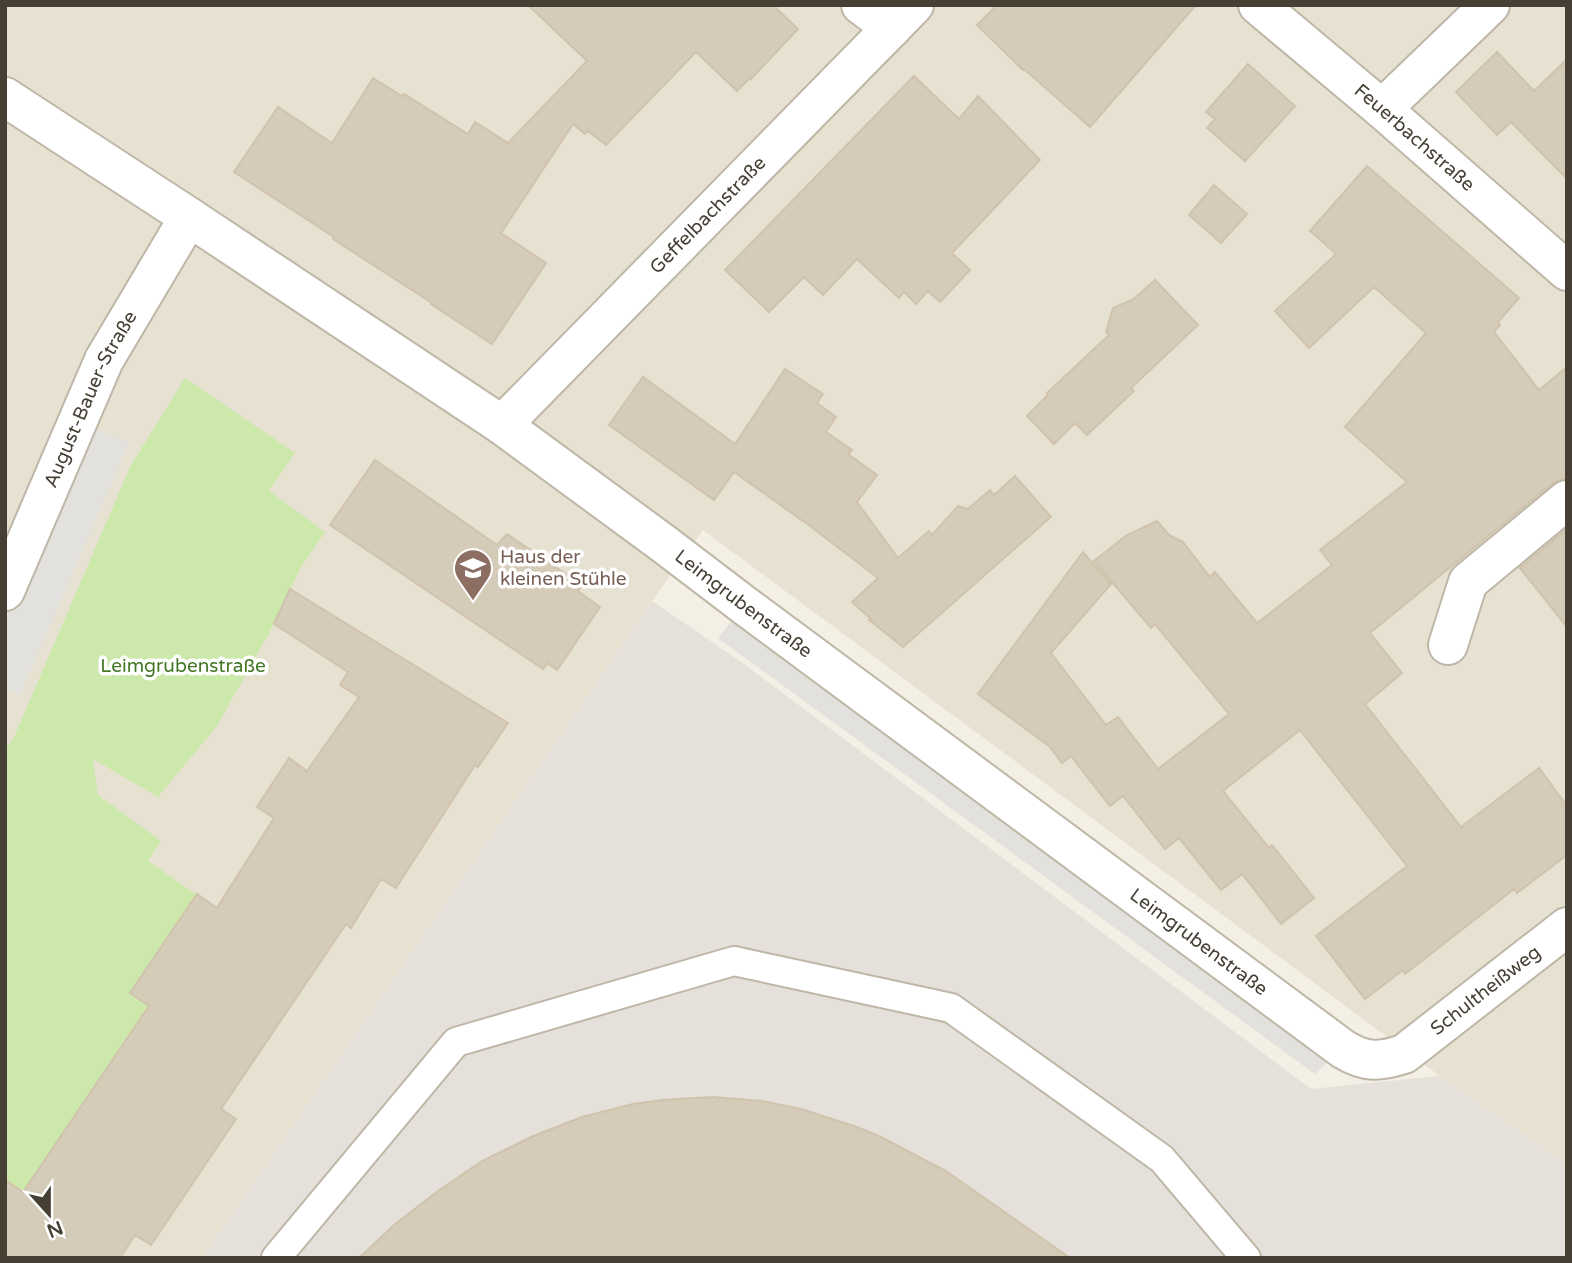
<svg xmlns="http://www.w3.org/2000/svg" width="1572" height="1263" viewBox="0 0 1572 1263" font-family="'Varela Round',sans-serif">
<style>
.residential{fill:#e7e1d2}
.industrial{fill:#e5e0d9}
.green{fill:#cce9ab}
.parking{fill:#e3e1dd}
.building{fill:#d5cbb9;stroke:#d0c3ad;stroke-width:2}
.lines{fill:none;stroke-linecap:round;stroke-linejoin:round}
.service-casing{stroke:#beb7a7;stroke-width:32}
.minor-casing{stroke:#beb7a7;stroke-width:42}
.service{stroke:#fff;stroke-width:28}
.minor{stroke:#fff;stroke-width:38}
.labels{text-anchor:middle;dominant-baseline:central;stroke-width:7;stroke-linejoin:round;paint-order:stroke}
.street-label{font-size:19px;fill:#453f34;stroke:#fff}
.education-label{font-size:19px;fill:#785e54;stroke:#fff;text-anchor:start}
.park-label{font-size:19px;fill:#437826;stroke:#fff}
</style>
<rect width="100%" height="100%" fill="#f3efe4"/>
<!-- residential -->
<path class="residential" d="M5,5H1567V1164L1440,1076L703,530L652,601L202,1258H5Z"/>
<!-- industrial -->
<path class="industrial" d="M652,601L744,664L1311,1089L1440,1076L1567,1164V1258H202Z"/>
<!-- green -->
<path class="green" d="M185,378L295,453L269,491L325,532L301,567L274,624L217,726L158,797L93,759L98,795L161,841L148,861L197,895L130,993L149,1006L23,1192L5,1180V750L14,737L131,465Z"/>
<!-- parking -->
<path class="parking" d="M79,421L129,443L20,695L5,688V591Z
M744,605L1343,1049L1315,1074L718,638Z"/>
<!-- building -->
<path class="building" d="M528,5H773L798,29L751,79L750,78L737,91L696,52L606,145L588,131L585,134L573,124L501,233L546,263L492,344L431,304L432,303L333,239L334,237L234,172L278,107L332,143L373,78L402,96L404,94L468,134L475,122L508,143L587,61Z
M997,5H1196L1090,127L1024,69L1023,70L977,25Z
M1497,52L1534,91L1567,59V179L1511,122L1497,135L1456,92Z
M1248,64L1295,106L1245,161L1207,128L1215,119L1206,112Z
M914,76L959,119L978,96L1040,160L952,253L970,270L940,302L928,291L916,304L904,292L899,298L857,259L823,295L804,277L769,312L725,270Z
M1367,166L1519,298L1498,322L1500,325L1494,332L1539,390L1567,367V479H1563L1553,483L1370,633L1402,673L1365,704L1461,827L1539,768L1567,806V855L1517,893L1514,889L1405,974L1403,970L1365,999L1316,936L1407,866L1300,730L1223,791L1269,848L1272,845L1314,898L1281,924L1242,874L1221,890L1179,838L1165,849L1123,796L1110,806L1071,756L1062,763L1049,746L978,694L1083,552L1111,584L1051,653L1106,725L1118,717L1158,769L1229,714L1155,624L1151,628L1094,561L1127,535L1157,521L1169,535L1183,542L1210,577L1215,572L1257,623L1332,565L1320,550L1407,482L1345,427L1426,333L1374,287L1309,348L1275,311L1336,254L1310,231Z
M1214,185L1247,214L1221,243L1189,215Z
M1155,280L1198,325L1131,388L1134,391L1087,435L1075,423L1054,444L1027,416L1048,395L1047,393L1109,335L1106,332L1113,308L1134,299Z
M785,369L823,394L817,403L836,417L826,432L852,450L848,454L877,475L857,502L898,558L929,531L932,535L958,506L968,509L990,490L994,495L1015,476L1051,517L903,647L869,620L871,619L852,602L878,578L810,526L734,472L714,500L609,425L643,377L735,444Z
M375,460L497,545L507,534L582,585L578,591L600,607L557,670L547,663L543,669L330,525Z
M1567,529V627L1520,568Z
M290,589L508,723L478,767L475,765L396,888L381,879L351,928L346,924L221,1109L236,1119L151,1245L135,1235L120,1258H5V1180L23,1192L149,1006L130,993L197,894L217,908L274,818L257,807L289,758L307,771L359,697L340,685L348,672L274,624Z
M713,1097L762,1101L801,1109L857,1127L881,1137L946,1171L1070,1258H359L394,1225L438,1191L482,1161L531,1137L582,1117L633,1104L663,1100Z"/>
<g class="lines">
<defs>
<path id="service" d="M276,1258L456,1042L734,961L951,1008L1162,1159L1246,1258"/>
<g id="minor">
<path d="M861,5L892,28"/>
<path id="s1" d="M1258,5L1382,109L1567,271"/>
<path id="s2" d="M5,97L189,217L502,425L664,544L744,605L1343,1049C1366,1063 1379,1062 1404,1054L1567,927"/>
<path d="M1382,109L1490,5"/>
<path id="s3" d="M502,425L914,5"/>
<path id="s4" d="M5,591L104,360L189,217"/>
<path d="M1448,645L1468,582L1567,500"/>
</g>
</defs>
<!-- service casing -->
<use href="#service" class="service-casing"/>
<!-- minor casing -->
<use href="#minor" class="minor-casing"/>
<!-- service -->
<use href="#service" class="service"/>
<!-- minor -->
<use href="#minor" class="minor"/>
</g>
<!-- icons -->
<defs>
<symbol id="school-pin" viewBox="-11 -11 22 30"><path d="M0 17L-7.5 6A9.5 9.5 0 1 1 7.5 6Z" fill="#8d6e63" stroke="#fff"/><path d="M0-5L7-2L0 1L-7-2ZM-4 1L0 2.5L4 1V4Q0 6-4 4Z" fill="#fff"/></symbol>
</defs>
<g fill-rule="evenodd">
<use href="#school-pin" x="451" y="546" width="44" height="60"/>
</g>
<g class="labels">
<!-- street labels -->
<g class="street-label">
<text stroke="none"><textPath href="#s1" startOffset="205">Feuerbachstraße</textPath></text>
<text stroke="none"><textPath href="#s3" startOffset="294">Geffelbachstraße</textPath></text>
<text stroke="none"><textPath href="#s4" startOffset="210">August-Bauer-Straße</textPath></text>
<text stroke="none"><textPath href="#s2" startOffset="896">Leimgrubenstraße</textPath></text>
<text stroke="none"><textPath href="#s2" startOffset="1463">Leimgrubenstraße</textPath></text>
<text stroke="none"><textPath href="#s2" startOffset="1810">Schultheißweg</textPath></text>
</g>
<!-- education labels -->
<g class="education-label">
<text x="500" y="557">Haus der<tspan x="500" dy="22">kleinen Stühle</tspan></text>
</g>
<!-- park labels -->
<g class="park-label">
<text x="183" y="666">Leimgrubenstraße</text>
</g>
</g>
<!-- border -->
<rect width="1572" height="1263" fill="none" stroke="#453f34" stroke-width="14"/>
<!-- north arrow -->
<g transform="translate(49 1214) rotate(159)" stroke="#ffffff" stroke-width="5" paint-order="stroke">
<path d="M0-5L12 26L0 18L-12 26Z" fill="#453f34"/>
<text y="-10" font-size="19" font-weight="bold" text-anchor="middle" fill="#453f34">N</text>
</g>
</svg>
